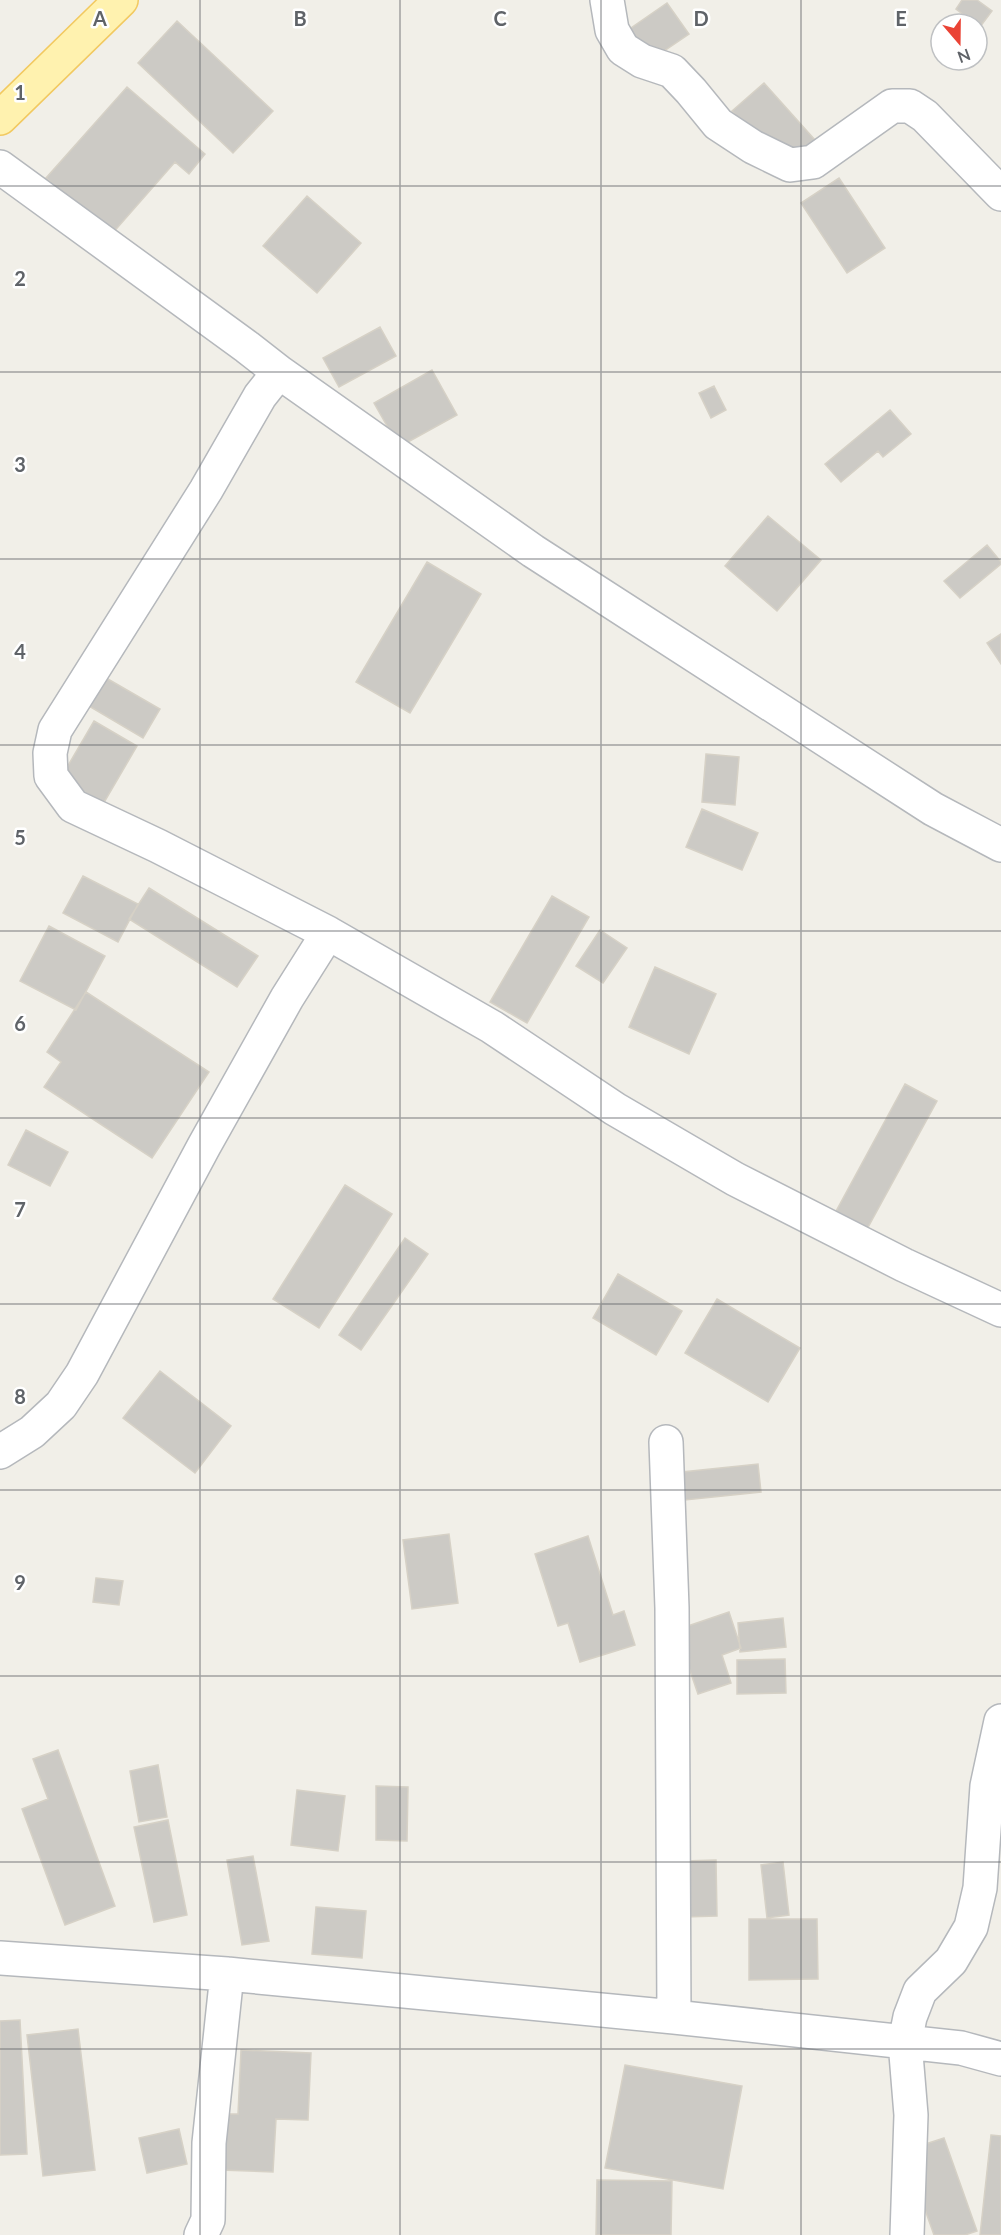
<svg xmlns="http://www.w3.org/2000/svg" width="1001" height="2235" viewBox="0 0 1001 2235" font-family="Lato,sans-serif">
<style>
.building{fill:#cccac5;stroke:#d6d1c6;stroke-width:1.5}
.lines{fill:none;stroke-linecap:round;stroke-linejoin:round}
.minor-casing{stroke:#b5b8bc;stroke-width:36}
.major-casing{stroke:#f2c960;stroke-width:36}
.minor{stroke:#fff;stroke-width:33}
.major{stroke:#fff2af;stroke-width:33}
.grid{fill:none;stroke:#5f6368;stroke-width:1.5;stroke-opacity:0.55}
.grid-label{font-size:20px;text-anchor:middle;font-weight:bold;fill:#5f6368;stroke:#fff;stroke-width:5;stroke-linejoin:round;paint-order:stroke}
</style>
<rect width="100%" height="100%" fill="#f1efe8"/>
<!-- building -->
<path class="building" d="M962,0H977L992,11L980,27L956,9Z
M667,3L689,34L639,68L618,37Z
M177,21L273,111L233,153L138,63Z
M764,83L815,140L783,167L732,111Z
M127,87L205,154L189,174L175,162L111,235L46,178Z
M839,178L885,248L847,273L801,203Z
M307,196L361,243L317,293L263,246Z
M380,327L396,356L339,387L323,358Z
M432,370L457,415L399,447L374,403Z
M714,386L726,410L711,418L699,393Z
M890,410L911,434L883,457L878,451L841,482L825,464Z
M768,516L821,560L777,611L725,566Z
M987,545L1001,562V564L960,598L944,581Z
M427,562L481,594L410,713L356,682Z
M1001,634V664L987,643Z
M94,671L160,709L143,738L77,699Z
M94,721L137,746L102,806L59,781Z
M706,754L739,757L735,805L702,802Z
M702,809L758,833L742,870L686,847Z
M83,876L138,904L118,942L63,913Z
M149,888L258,956L237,987L129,919Z
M552,896L589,917L527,1023L490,1002Z
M49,926L105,956L76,1010L20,981Z
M600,930L627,948L603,983L576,966Z
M655,967L716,994L689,1054L629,1027Z
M86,992L209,1072L152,1158L44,1087L61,1062L47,1052Z
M905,1084L937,1101L866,1231L834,1215Z
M26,1130L68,1152L50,1186L8,1165Z
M345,1185L392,1214L319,1328L273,1299Z
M405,1238L428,1254L361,1350L339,1335Z
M618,1274L682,1311L656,1355L593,1318Z
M717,1299L800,1348L768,1402L685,1353Z
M160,1371L231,1426L195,1473L123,1418Z
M758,1464L761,1492L685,1500L682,1472Z
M449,1534L458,1603L412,1609L403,1540Z
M588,1536L613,1615L624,1611L635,1645L580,1662L568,1623L558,1626L535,1554Z
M96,1578L123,1581L119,1605L93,1602Z
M729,1612L741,1648L722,1655L731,1683L698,1694L676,1630Z
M783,1618L786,1647L740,1652L738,1623Z
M785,1659L786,1693L737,1694V1660Z
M58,1750L115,1906L65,1925L22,1809L48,1799L33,1759Z
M158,1765L167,1817L139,1822L130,1771Z
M376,1786L408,1787L407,1841L376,1840Z
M297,1790L345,1796L338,1851L291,1845Z
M168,1820L187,1915L154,1922L134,1827Z
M253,1856L269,1941L242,1945L227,1860Z
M716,1860L717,1916L684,1917V1861Z
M783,1862L789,1915L767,1918L761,1865Z
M316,1907L366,1911L362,1958L312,1954Z
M749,1919H817L818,1979L749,1980Z
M20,2020L27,2154L0,2155V2021Z
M78,2029L95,2170L43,2176L27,2035Z
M241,2050L311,2053L308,2120L276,2119L273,2172L220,2170L223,2114H238Z
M625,2065L742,2086L723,2189L605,2168Z
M179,2129L187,2164L147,2173L139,2138Z
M991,2135L1001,2136V2235H980Z
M944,2138L977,2231L965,2235H934L904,2151Z
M597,2180L672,2181L671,2235H596Z"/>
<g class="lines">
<defs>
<path id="minor" d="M607,0L612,30L623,49L642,61L672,71L691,91L718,124L753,147L790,165L813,162L892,106H910L925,116L1001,194
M0,167L247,347L279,372L260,396L206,490L55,730L50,753L51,776L73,806L158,846L328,933L492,1027L615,1109L735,1179L904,1265L1001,1310
M279,372L533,551L933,809L1001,845
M666,1442L672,1608L674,2017
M0,1452L32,1432L61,1405L82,1374L204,1146L287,998L328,933
M0,1958L227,1974L674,2017L961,2048L1001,2059
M201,2235L208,2220L209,2143L227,1974
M907,2235L911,2115L905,2042L910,2017L920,1991L951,1961L971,1927L980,1888L987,1786L1001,1721"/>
<path id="major" d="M0,118L121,0"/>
</defs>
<!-- minor casing -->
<use href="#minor" class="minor-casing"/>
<!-- major casing -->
<use href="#major" class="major-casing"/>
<!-- minor -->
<use href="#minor" class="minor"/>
<!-- major -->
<use href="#major" class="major"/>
</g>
<!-- grid -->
<path class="grid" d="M200,0V2235M400,0V2235M601,0V2235M801,0V2235M0,186H1001M0,372H1001M0,559H1001M0,745H1001M0,931H1001M0,1118H1001M0,1304H1001M0,1490H1001M0,1676H1001M0,1862H1001M0,2049H1001"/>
<g class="grid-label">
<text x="100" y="26">A</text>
<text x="300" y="26">B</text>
<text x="500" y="26">C</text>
<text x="701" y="26">D</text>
<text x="901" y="26">E</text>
<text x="20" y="100">1</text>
<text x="20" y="286">2</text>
<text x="20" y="472">3</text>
<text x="20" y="659">4</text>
<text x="20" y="845">5</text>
<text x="20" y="1031">6</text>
<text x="20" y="1217">7</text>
<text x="20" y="1404">8</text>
<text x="20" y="1590">9</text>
</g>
<!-- north arrow -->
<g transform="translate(959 42) rotate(160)"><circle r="28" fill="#ffffff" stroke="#bfc1c3" stroke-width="1.5"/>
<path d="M0-4.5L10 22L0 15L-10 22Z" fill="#ea4335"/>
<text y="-9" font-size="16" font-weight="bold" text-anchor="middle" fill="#5f6368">N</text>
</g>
</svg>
